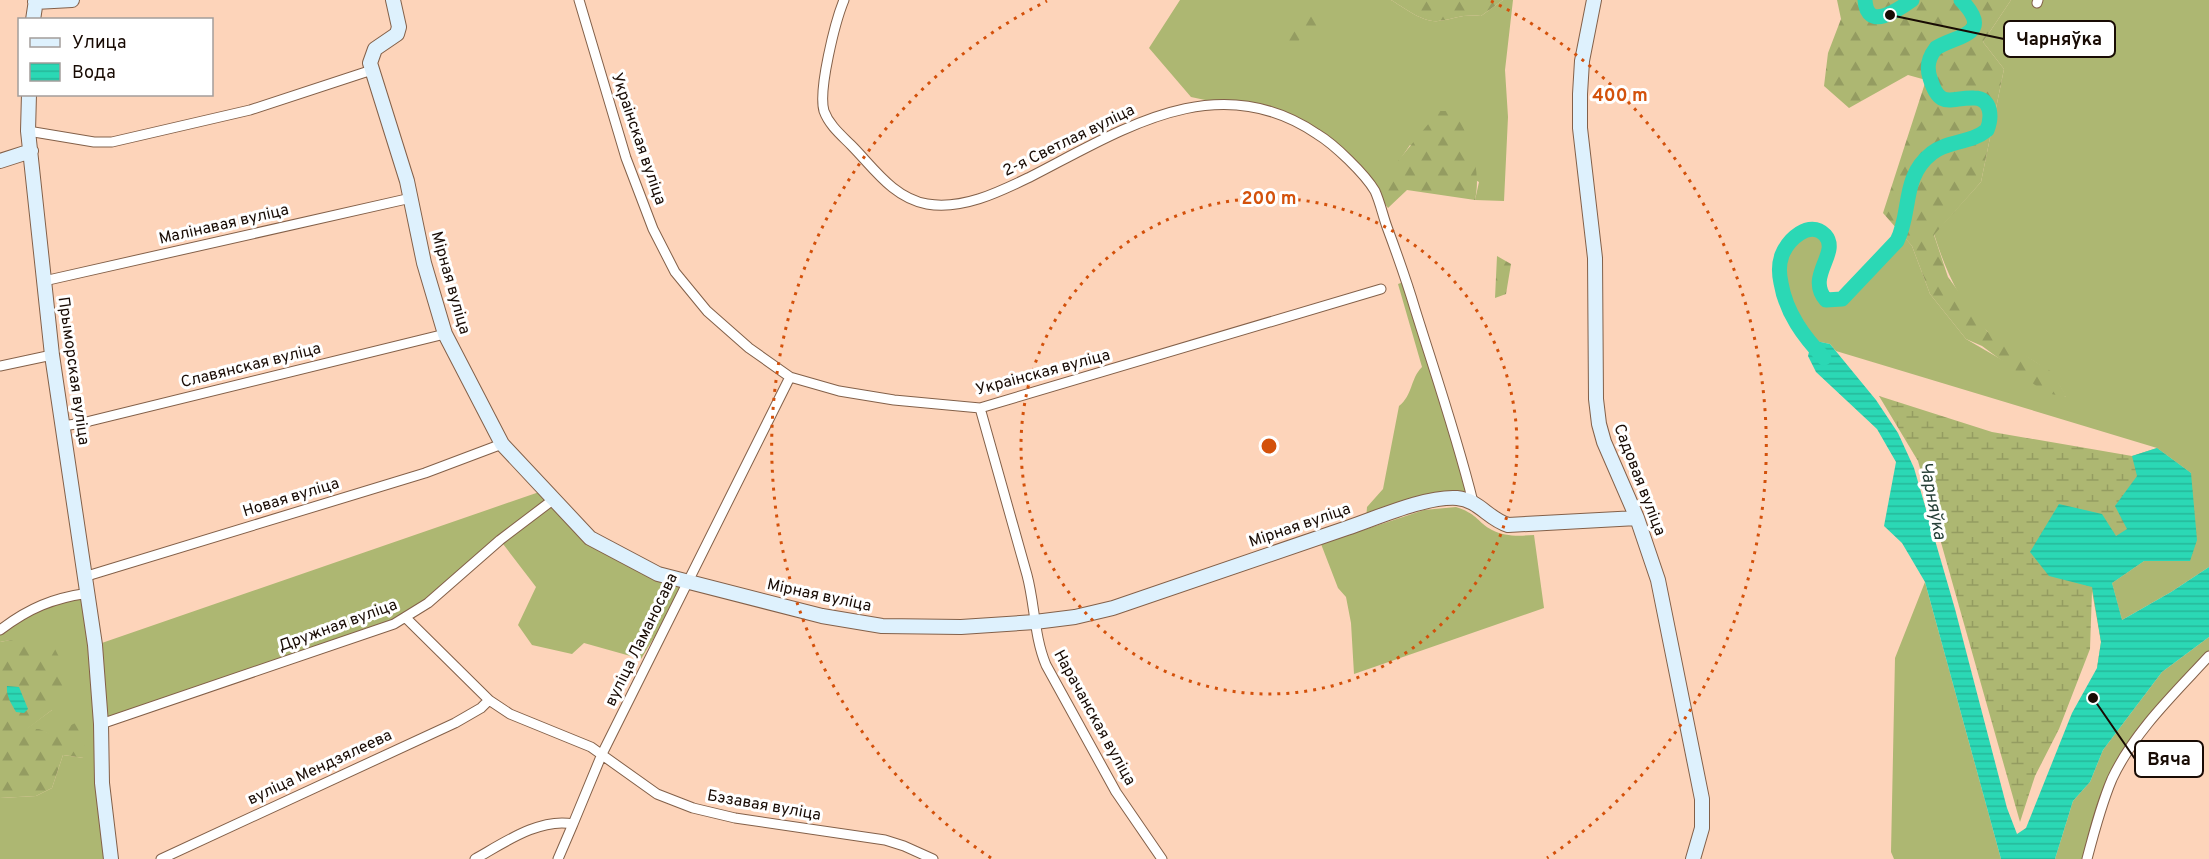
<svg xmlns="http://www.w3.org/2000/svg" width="2209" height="859" viewBox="0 0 2209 859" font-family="Overpass,sans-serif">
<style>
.grass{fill:#adb772}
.forest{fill:url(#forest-firs)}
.wetland{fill:url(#wetland-marsh)}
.water{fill:url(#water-rules)}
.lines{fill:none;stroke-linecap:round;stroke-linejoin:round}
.river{stroke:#2bd8b5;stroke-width:15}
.street-casing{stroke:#836049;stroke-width:11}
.secondary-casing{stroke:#836049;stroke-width:16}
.street{stroke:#fff;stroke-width:9}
.secondary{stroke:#def1fd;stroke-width:14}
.ring{fill:none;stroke:#d3510b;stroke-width:3;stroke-dasharray:3 6}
.labels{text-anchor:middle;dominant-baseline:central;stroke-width:6;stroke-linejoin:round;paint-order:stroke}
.street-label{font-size:16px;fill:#180b04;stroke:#fff}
.water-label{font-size:18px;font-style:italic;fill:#264038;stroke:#fff}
.centre{fill:#d3510b;stroke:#fff;stroke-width:3}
.ring-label{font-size:18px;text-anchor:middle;font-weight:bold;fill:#d3510b;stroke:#fff;stroke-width:6;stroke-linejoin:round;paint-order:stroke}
.leader{fill:none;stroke:#180b04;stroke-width:2}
.callout-dot{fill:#180b04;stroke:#fff;stroke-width:2}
.callout{fill:#fff;stroke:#180b04;stroke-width:2}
.callout-label{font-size:18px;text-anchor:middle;font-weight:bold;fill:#180b04}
</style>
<defs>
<pattern id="forest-firs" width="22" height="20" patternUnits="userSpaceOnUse" patternTransform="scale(1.5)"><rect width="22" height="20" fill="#adb772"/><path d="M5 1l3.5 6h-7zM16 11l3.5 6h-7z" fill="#949c61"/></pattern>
<pattern id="wetland-marsh" width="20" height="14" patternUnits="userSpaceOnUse" patternTransform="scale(1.5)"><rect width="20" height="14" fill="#adb772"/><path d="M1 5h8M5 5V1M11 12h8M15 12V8" fill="none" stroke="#949c61"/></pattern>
<pattern id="water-rules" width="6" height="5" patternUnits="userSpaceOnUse" patternTransform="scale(1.5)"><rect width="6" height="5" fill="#2bd8b5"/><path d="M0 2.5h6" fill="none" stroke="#26b89a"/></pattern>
</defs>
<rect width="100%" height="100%" fill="#fdd4ba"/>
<!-- grass -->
<path class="grass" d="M1180,0H1391C1403,7 1423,23 1438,21C1456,19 1461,14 1481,16L1503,0H1513L1505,70L1508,117L1504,201L1475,200L1479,182L1410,145L1392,171L1374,190L1348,161L1290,118L1191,97L1149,48Z
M2011,0H2209V567L2171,592L2122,620L2112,583L2144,561L2191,473L2157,448L1836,351L1830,344L1816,341L1811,344C1797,326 1784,305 1781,282C1779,273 1779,263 1782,255C1788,240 1810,219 1825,235C1841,253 1805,276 1826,299H1842L1891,250L1901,233L1912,246L1930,294L1966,339L2066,397C2046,355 2014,358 1986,330C1960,304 1945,269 1934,234L1981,182L2004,69L1983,42Z
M1406,281L1473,502L1462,499L1366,521L1367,507L1383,489L1399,406C1413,395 1410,379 1422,367L1398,284Z
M545,490L590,538L688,582L641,659L584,643L572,654L532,645L518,625L536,587L500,540L417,611L102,724L111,859H0V798L36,796L52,788L63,755L84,758C66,745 50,728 26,729L52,710L10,640L0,642V630L16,618L89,593L96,645Z
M1456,507C1478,514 1477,522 1492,530C1505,537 1520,536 1534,535L1544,608L1354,674L1351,623L1346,597L1338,588L1321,544L1424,510Z
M1925,582L2001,859H1894L1891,852L1895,658Z
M2209,637V656L2163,706L2113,778L2087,859H2055L2073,801L2090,782L2103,750L2162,672Z"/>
<!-- forest -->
<path class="forest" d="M1391,0H1503L1481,16C1461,14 1456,19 1438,21C1423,23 1403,7 1391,0Z
M1837,0H2011L1983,42L2004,69L1981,182L1934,235L1948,277L1987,331L2052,372L2067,397L2046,393L1982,346L1966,339L1930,294L1912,246L1883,213L1926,80L1908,75L1849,108L1824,86L1828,53L1841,19Z
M1317,16L1320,22L1316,29C1303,33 1299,44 1286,49L1274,41V32L1295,18Z
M1439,111H1456C1469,140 1482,168 1475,200L1407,190L1388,208L1374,190Z
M1497,256L1511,264L1506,294L1495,298Z
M10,640L54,647L67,673V695L52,710L27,729H39L51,734L80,721L85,744L84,758L63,755L52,788L36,796L0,798V642Z"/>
<!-- wetland -->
<path class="wetland" d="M1879,396L1992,432L2132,456L2157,448L2191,473L2197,540L2190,561H2144L2112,583L2122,620L2097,668L2101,642L2092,591L2090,649L2059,729L2035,776L2020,822L1918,461Z"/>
<!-- water -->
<path class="water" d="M1816,341L1830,344L1876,400L1898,433L1914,468L1955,609L2007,808L2017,834L2026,828L2072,713L2097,668L2101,642L2092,587L2049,576L2030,552L2059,504L2102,514L2116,536L2127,529L2115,506L2137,476L2132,456L2157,448L2191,473L2197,540L2190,561H2144L2112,583L2122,620L2171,592L2209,567V637L2162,672L2103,750L2090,782L2073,801L2055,859H2001L1925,582L1902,543L1884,526L1896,462L1877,429L1816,372L1808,356L1811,344Z
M7,686L19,687L28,709L24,713L16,712C11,703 6,696 7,686Z"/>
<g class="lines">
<!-- river -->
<path class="river" d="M1865,0C1867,32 1898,10 1912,0
M1824,358C1804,337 1786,313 1781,283C1779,274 1779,263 1782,255C1788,240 1809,219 1825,235C1841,253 1805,276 1826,300L1842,299L1897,241C1912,212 1901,177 1932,153C1949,140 1970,144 1987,130C1992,118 1992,98 1974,98C1951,97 1940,111 1930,78C1926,66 1929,57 1936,48C1957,35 1995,35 1961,0"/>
<defs>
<path id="street" d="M579,0L626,158L653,229L675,272L707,311L749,348L790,377L839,391L894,400L980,408L1381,289
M844,0C835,22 818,90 824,111C829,125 841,135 851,145C873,167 893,198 927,204C963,210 999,192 1030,177C1122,130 1217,66 1317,134C1334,144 1365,174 1375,191C1380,202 1383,216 1387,227C1397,254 1407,282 1415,309C1435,373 1457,437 1473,502
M2037,3L2038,0
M28,131L94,142H112L250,110L372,70
M44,281L411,198
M0,366L52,355
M980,408L1027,575C1035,605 1034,636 1046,665L1116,792L1162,859
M63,426L82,423L445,334
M87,576L425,473L502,444
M406,618L489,700L510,714L591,747L657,794L693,808L735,818L885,840L904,846L933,859
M0,630C29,608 53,598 89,593
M101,724L394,624L428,603L500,540L554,499
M161,859L455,723L481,708L489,700
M475,859C502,844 540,817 573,824L602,754L790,377
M558,859L573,824
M2087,859C2094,832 2101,805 2112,779C2134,732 2174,694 2209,656"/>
<path id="secondary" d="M393,0L399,27L397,34L375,49L370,63L407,181L424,263L445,334L502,444L590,538L658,574L822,616L882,626L961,627L1035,622L1075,617L1113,608C1191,581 1269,554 1347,528C1377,518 1425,496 1457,498C1479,500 1488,519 1508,525L1637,518
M1594,0L1582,61L1580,94V128L1595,258L1596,399L1599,424L1604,442L1637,518L1658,580L1702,799V828L1693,859
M35,2L72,0
M33,20L36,0
M29,94L28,131L52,355L95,645L101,724L102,783L111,859
M0,161L31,151"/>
</defs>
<!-- street casing -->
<use href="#street" class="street-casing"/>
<!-- secondary casing -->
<use href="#secondary" class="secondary-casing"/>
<!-- street -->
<use href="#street" class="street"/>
<!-- secondary -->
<use href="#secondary" class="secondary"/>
</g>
<!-- distance rings -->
<g class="ring">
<circle cx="1269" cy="446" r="248"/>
<path d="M991 858A497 497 0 0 1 1047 1M1491 1A497 497 0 0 1 1547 858"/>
</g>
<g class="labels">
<!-- street labels -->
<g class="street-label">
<text transform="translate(638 139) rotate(71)">Украінская вуліца</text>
<text transform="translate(1069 141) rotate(-26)">2-я Светлая вуліца</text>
<text transform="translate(224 225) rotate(-13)">Малінавая вуліца</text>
<text transform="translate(450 283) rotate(74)">Мірная вуліца</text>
<text transform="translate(251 366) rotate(-14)">Славянская вуліца</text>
<text transform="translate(73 371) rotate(82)">Прыморская вуліца</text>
<text transform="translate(1043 373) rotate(-15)">Украінская вуліца</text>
<text transform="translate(1639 480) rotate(69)">Садовая вуліца</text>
<text transform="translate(291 498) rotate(-17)">Новая вуліца</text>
<text transform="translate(1300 526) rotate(-19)">Мірная вуліца</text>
<text transform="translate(819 596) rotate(12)">Мірная вуліца</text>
<text transform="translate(338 626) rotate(-20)">Дружная вуліца</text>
<text transform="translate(642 640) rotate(-64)">вуліца Ламаносава</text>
<text transform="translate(1094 718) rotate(61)">Нарачанская вуліца</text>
<text transform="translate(320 768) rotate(-25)">вуліца Мендзялеева</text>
<text transform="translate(764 806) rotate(10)">Бэзавая вуліца</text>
</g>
<!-- water labels -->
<g class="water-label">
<text transform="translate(1932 501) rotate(79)">Чарняўка</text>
</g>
</g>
<circle cx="1269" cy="446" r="9" class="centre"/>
<g class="ring-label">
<text x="1620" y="101">400 m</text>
<text x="1269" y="204">200 m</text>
</g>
<!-- callouts -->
<path class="leader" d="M1890 15L2004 39M2093 698L2135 759"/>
<g class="callout-dot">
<circle cx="1890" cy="15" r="6"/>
<circle cx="2093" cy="698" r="6"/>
</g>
<g class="callout">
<rect x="2004" y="21" width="111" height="36" rx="6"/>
<rect x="2135" y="741" width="68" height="36" rx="6"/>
</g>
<g class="callout-label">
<text x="2059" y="45">Чарняўка</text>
<text x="2169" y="765">Вяча</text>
</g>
<!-- legend -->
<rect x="18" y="18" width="195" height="78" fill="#ffffff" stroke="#a39d9b" stroke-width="1.5"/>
<rect x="30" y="38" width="30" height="9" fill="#def1fd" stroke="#a39d9b" stroke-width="1.5"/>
<text x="72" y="48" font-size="18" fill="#180b04">Улица</text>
<rect x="30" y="63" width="30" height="18" fill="url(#water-rules)" stroke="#a39d9b" stroke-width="1.5"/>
<text x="72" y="78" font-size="18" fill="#180b04">Вода</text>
</svg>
